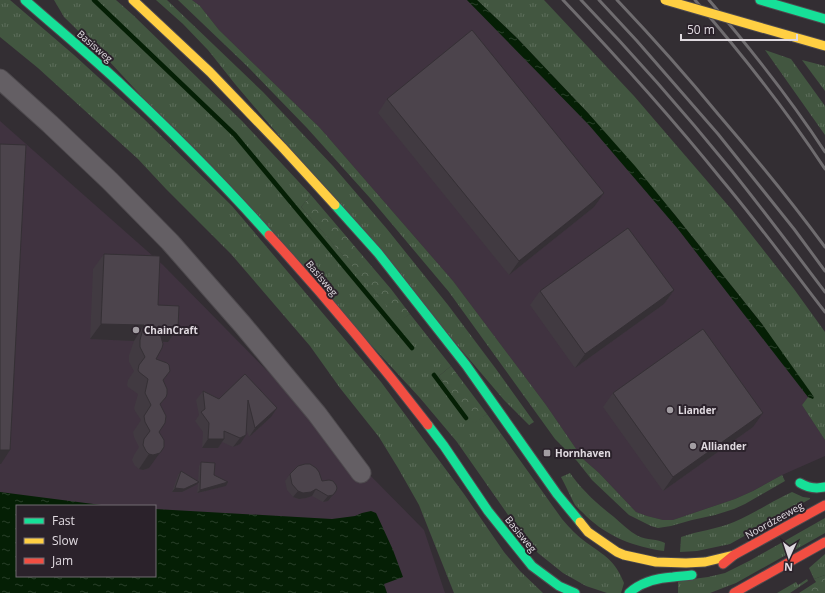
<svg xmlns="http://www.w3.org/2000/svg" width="825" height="593" viewBox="0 0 825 593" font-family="'Open Sans',sans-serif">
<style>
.built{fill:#403340}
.grass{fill:url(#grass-tufts)}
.forest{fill:url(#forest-crowns)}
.water{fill:url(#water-ripples)}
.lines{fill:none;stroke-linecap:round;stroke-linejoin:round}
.stream{stroke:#051f05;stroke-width:4.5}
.street-casing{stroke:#4e4a4e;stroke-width:21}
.fast-casing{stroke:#4e4a4e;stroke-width:11}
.slow-casing{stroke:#4e4a4e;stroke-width:11}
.jam-casing{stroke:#4e4a4e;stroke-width:11}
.street{stroke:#645f64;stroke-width:19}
.fast{stroke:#16e098;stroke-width:9}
.slow{stroke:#ffcf43;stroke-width:9}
.jam{stroke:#f24e42;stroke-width:9}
.rail{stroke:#6f6c6f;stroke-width:3}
.slow-bridge-casing{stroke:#4e4a4e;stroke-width:11;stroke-linecap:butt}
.slow-bridge{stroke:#ffcf43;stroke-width:9}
.wall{fill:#413a41}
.shaded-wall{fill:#353035}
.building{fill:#4c444c;stroke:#353035}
.poi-dot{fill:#a39ea3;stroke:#2b222b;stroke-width:1.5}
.labels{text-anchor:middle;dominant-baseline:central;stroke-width:4;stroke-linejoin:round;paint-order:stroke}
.street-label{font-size:10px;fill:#e0dae0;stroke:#2b222b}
.poi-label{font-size:10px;font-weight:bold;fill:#e0dae0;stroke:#2b222b;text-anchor:start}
</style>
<defs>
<pattern id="grass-tufts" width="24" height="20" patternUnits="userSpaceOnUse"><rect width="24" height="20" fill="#425640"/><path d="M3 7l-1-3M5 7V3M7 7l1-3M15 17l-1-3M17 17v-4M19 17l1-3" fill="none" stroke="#5d6e5b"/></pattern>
<pattern id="forest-crowns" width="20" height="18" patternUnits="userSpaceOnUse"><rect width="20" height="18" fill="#425640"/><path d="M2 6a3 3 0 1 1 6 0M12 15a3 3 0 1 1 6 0" fill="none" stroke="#5d6e5b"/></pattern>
<pattern id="water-ripples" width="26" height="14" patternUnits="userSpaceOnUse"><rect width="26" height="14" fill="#051f05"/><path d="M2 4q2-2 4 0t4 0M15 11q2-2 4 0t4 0" fill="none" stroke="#293f29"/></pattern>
</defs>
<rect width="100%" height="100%" fill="#332e33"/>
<!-- built -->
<path class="built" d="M192,0H467L589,125L678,229L808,397L802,405L825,440V456L782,475L753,491L735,499L673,520H663L647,516L636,512L599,473L583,459L546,405L453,281L320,128L219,30L200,6Z
M0,121L163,265L424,530L445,593H344L155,518V506H17L0,512Z"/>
<!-- grass -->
<path class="grass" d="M0,0H10L74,55L143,118L232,206L381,382L464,494L504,552L520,571L543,593H454L419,505L398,468L379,437L340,388L310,346L231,254L166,189L138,159L38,68L0,37Z
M54,0H116L133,15L242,121L311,195L301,207L400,320L410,314L451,366L439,376L474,423L487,414L562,519C569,527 577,536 587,543C605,556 615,560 624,583L621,593H607L586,586L563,573L538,553L520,532L457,442L420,398L109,61L64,17Z
M156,0H167L263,92L333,166L387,229L448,305L496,369L534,422L529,425L504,400L235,84L208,50L183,24Z
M178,0H192L200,6L219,30L320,128L453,281L546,405L583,459L599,473L636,512L647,516L663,520H673L735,499L753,491L782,475L785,481L745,504L734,509L715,515L692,520L671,526L658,528L651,526L629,515L592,480L577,461L555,439L449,292L370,198L307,128L247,66Z
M477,0H544L634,96L732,210L794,289L825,332V440L802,405L808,397L811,398L762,324L675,215L588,113L517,38Z
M765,50L791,59L825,106V135Z
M802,60L825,66V91Z
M570,473C582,490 597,504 614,517C622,524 629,531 638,536C646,540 658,539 665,543L664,551C635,547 608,537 586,516C583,512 578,509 575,505C570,496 566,486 561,477Z
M792,492L803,497L810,498V499L730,544L697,551L680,552L681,537C698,531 717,529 734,522C746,517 756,511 767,505C775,500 784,496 792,492Z
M825,518V533L736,583L710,593H678V581L708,577L725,573L751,560Z
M825,554V575L814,579L809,568Z
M807,579L808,581L790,593H777L796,582L798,585Z"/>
<!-- forest -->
<path class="forest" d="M311,195L391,289L410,314L400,321L301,207Z
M451,366L487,414L474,424L439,376Z
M825,575V593H799L816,582L814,579Z"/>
<!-- water -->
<path class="water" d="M467,0H477L517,38L588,113L635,166L675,215L762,324L814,397L813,399L808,397L678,229L589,125Z
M0,492L109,506H17V576H155V509L332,519L355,516L362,513L371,511L376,513L377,515L393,550L403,577L384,584L387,593H0Z"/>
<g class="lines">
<!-- stream -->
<path class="stream" d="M94,0L235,135L412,348
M434,375L466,418"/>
<defs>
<path id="street" d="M0,79L50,124L110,181L170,242L242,324L317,414L361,473"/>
<path id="fast" d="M25,0C58,29 92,57 124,87C174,134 223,183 269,235
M760,0L825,19
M335,205L378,253L466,365L557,494L580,522
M428,425L444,446L488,511L532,566L559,586L575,593
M800,483C808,488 816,489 825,487
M629,593C641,582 657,578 673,577C679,576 686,576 692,575"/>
<path id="slow" d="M133,0L210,72L282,147L335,205
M580,522L588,532L617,552L624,555L656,562L686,563L705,562L734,555"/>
<path id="jam" d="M269,235C324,295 378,360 428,425
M723,564L734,555L825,505
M734,593L825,542"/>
</defs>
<!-- street casing -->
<use href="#street" class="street-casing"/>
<!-- fast casing -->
<use href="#fast" class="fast-casing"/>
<!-- slow casing -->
<use href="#slow" class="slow-casing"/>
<!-- jam casing -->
<use href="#jam" class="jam-casing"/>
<!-- street -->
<use href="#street" class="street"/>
<!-- fast -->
<use href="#fast" class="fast"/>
<!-- slow -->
<use href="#slow" class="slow"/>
<!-- jam -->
<use href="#jam" class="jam"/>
<!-- rail -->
<path class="rail" d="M563,0C618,58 672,118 722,180C758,223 791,268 825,312
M581,0C634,55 684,112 732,171C764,211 794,251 825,292
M599,0L637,41L718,134L794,229L825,271
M617,0C652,37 686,75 718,114C755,157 791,201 825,247
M695,0C742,54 786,110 825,169
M709,0C750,48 790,98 825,152"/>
<defs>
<path id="slow-bridge" d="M665,0L825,46"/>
</defs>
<!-- slow-bridge casing -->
<use href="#slow-bridge" class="slow-bridge-casing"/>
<!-- slow-bridge -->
<use href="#slow-bridge" class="slow-bridge"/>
</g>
<!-- wall -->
<path class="wall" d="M387,99L594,207L509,275L378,113Z
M104,254L158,305L178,327L168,342H162L156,359L170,371L163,381L166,397L160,405L159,432L149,468L143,470L139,469L135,466L132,460L134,455L139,447L134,437L133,432L141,420L135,411L134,408L138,394L128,387L127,385L128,380L134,371L129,362V355L134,341L90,339L93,269Z
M674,290L664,304L575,368L530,305L540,291Z
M245,374L271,417L249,437L246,428L240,444L233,447L222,442L218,448H202L203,432L195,421L199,415L196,400L203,391L219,399Z
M613,393L753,427L663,491L603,407Z
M201,462L214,475L228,482L226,486L197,493L198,483L196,485L182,492H172L178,475L181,471L198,481L199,466Z
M290,474L322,481L332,497L328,501L323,502L312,496L306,498L299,499L293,497L287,490L285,481Z"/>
<!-- shaded-wall -->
<path class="shaded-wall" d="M604,193L594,207L509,275L519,261Z
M674,290L664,304L575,368L585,354Z
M101,324L144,325L134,341L90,339Z
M158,326L178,327L168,342L147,341Z
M277,408L271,417L249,437L255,428Z
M763,413L753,427L663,491L673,477Z
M246,435L240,444L233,447L240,438Z
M208,439H224L218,448H202Z
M164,447L149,468L143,470L139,469L149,454Z
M0,450H10L1,464H0Z
M199,482L196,485L182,492H172L175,488Z
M228,482L226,486L197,493L200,490Z
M316,489L312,496L306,498L299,499L293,497L298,491Z
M336,491L328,501L323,502L328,496Z"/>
<!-- building -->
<path class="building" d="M472,30L604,193L519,261L387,99Z
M0,144L26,145L10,450H0Z
M628,228L674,290L585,354L540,291Z
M104,254L160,256L158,305L179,306L178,327L158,326L163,344L162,348L156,359L167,363L169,365L170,371L163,380L167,389V394L166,397L160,404L166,416L165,423L159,432L164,440V447L160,453L153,455L149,454L146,451L143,445L144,439L150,431L145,422L144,416L151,405L145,393L148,379L139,372L138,370L139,365L145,357L140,347V340L144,325L101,324Z
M703,329L763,413L673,477L613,393Z
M245,374L277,408L255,428L248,400L246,435L240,438L224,431V439H208L209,423L201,412L205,409L203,391L219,399Z
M201,462L215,463L214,475L228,482L200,490Z
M305,464H310L316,468L319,472L322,481L329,480L333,481L336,485L337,488L336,491L333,495L328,496L316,489L311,492L303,493L298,491L292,484L290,474L298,466Z
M181,471L199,482L184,489L175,488Z"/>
<!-- markers -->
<g class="poi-dot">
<circle cx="136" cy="330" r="4"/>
<circle cx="670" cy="410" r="4"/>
<circle cx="693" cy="446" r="4"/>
<rect x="543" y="449" width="8" height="8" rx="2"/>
</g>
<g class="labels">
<!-- street labels -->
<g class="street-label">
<text transform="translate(95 46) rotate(41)">Basisweg</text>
<text transform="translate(322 278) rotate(50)">Basisweg</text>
<text transform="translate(774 520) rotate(-29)">Noordzeeweg</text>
<text transform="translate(521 534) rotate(51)">Basisweg</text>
</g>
<!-- poi labels -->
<g class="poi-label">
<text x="144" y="330">ChainCraft</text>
<text x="678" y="410">Liander</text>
<text x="701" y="446">Alliander</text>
<text x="555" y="453">Hornhaven</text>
</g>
</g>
<!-- legend -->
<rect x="16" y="505" width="140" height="72" fill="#2b222b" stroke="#736c73"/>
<rect x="24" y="518" width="20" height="6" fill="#16e098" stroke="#736c73"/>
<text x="52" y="525" font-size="12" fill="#e0dae0">Fast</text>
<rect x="24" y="538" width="20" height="6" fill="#ffcf43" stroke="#736c73"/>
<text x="52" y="545" font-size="12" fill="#e0dae0">Slow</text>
<rect x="24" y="558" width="20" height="6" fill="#f24e42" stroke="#736c73"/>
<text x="52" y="565" font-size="12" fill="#e0dae0">Jam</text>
<!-- north arrow -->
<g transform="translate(789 557) rotate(183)" stroke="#2b222b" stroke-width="3" paint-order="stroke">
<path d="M0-3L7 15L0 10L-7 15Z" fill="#e0dae0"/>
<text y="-6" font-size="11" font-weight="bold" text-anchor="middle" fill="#e0dae0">N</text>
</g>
<!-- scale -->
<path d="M681 34v6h116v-6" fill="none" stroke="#e0dae0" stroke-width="2"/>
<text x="687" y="34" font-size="12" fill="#e0dae0" stroke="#2b222b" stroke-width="3" paint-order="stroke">50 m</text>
</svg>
